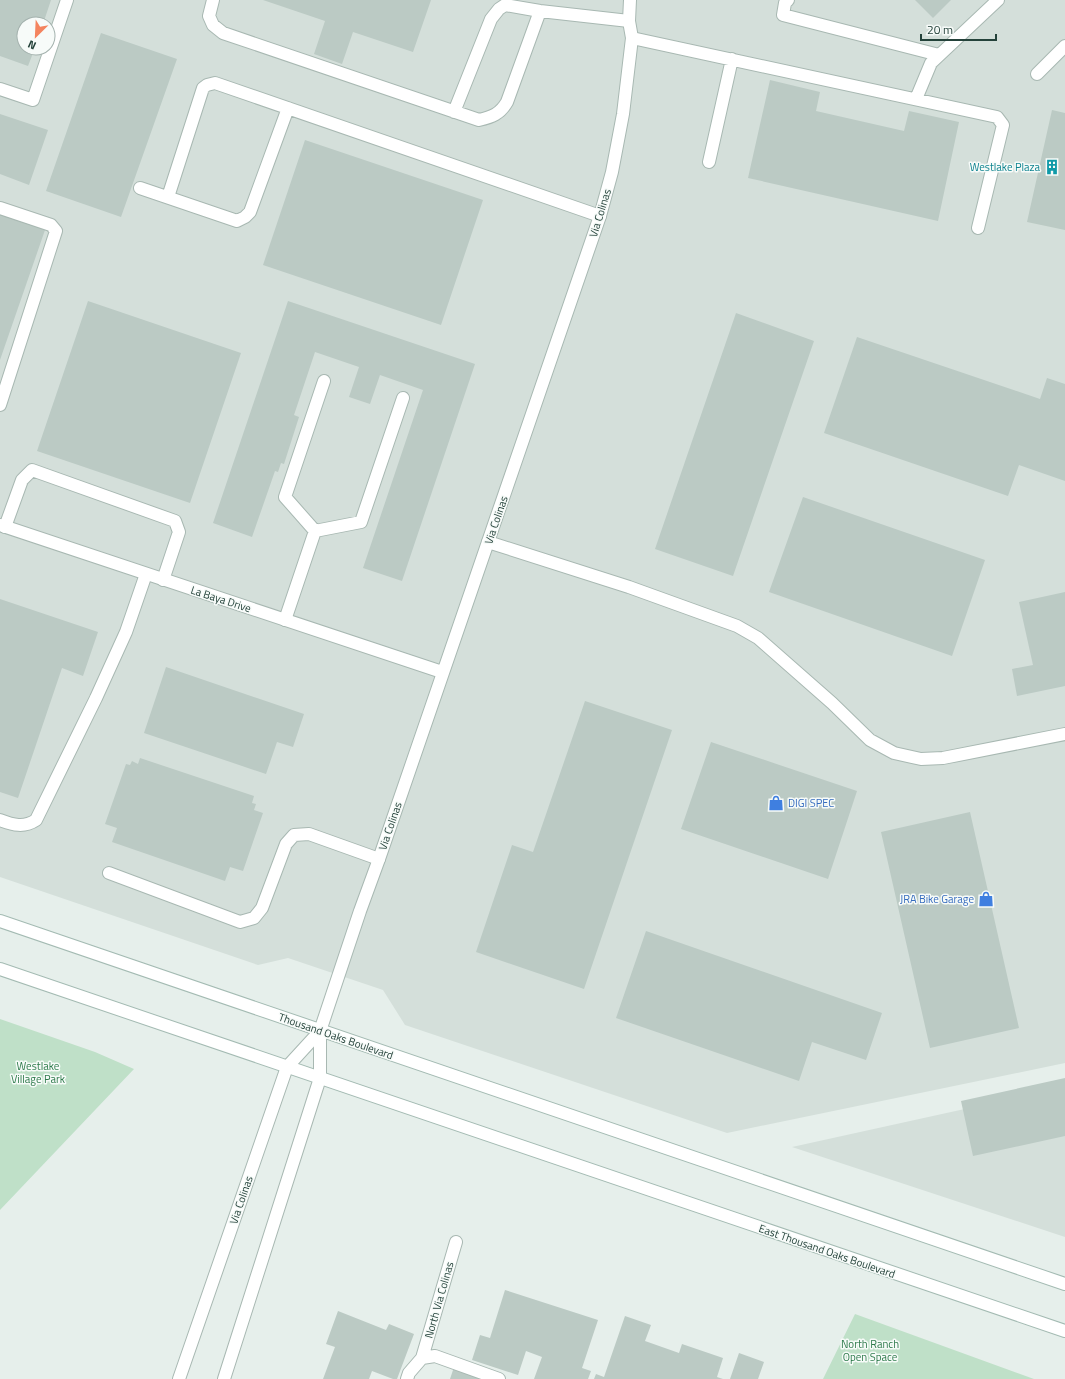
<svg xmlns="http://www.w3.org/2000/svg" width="1065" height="1379" viewBox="0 0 1065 1379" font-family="'Titillium Web',sans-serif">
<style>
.built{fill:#d4dfda;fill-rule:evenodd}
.green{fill:#bfe0c8}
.building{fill:#bbcac4}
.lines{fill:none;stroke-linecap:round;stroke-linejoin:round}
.service-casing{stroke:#a8b8b2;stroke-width:14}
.minor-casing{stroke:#a8b8b2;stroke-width:14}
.secondary-casing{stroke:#a4bbb3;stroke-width:14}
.service{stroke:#fff;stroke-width:12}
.minor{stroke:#fff;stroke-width:12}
.secondary{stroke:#fff;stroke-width:12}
.labels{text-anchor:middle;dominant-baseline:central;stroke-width:3;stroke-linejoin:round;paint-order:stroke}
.culture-label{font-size:11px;fill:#0d838f;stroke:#f7fbf9;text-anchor:end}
.street-label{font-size:11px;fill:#24423a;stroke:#f7fbf9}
.shop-label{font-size:11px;fill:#366cbe;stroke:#f7fbf9;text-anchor:start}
.park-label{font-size:11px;fill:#2d7a4b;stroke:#f7fbf9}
</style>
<rect width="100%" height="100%" fill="#e6efeb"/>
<!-- built -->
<path class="built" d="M0,0H1065V1063L727,1133L405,1025L383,990L288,958L258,965L0,877ZM24,24H48V48H24Z
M1065,1087V1237L792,1147Z"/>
<!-- green -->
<path class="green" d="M0,1019L95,1052L134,1069L0,1210Z
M855,1314L1034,1379H823Z"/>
<!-- building -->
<path class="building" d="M0,0H51L43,24H24V48H35L28,66L0,56Z
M263,0H431L413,52L353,32L342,64L314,54L325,21Z
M915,0H951L933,18Z
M101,33L177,59L121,217L46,191Z
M770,80L820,92L816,111L904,131L909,111L959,122L938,221L748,178Z
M1052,110L1065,113V230L1027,222Z
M0,114L48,130L29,185L0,174Z
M305,140L483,200L441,325L263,265Z
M0,214L45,230L0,360Z
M88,301L241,353L190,503L37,451Z
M288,301L475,364L402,581L363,568L423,390L380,375L370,404L349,397L359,367L315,352L294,415L299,417L284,464L281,463L278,472L275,471L252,537L213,523Z
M736,313L814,341L733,576L655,549Z
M857,337L1040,399L1047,378L1065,384V481L1019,465L1008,496L824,433Z
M803,497L985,560L952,656L769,592Z
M1065,592V686L1017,696L1012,669L1033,665L1019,602Z
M0,599L98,632L83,676L62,668L18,798L0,792Z
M166,667L304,714L293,747L277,742L266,774L144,733Z
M585,701L672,730L584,989L476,952L512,845L533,852Z
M711,742L857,791L828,879L681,829Z
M140,758L254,796L252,803L256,804L254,810L263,813L243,871L230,867L225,881L112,842L117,828L105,824L126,764L130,765L132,761L138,764Z
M970,812L1019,1028L930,1048L881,832Z
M646,931L882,1013L866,1060L812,1042L799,1081L616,1018Z
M1065,1078V1136L973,1156L961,1101Z
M505,1290L598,1320L582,1368L591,1371L588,1379H534L542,1357L526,1351L518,1375L472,1360L480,1335L490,1338Z
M338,1311L386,1330L389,1324L414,1334L397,1379H393L372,1371L369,1379H323L335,1347L326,1344Z
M625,1316L651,1325L645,1341L679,1353L682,1344L723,1358L717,1377L723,1379H594L596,1374L604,1377Z
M739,1353L764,1362L758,1379H730Z
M454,1367L489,1379H450Z"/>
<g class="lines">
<defs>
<path id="service" d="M213,0L209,16L213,25L223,33L479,120C492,117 500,114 507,102L540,11
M788,0L785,3L783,15L939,55
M632,38L997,117L1003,125L978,228
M1037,74L1065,46
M0,89L33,100L67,0
M916,99L931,63L998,0
M454,112L491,19L499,9L505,5L540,11L629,21
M709,162L732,59
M140,188L237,221L245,217L250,212L288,108
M168,197L203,88L207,85L215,83L600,216
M0,208L51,225L56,231L0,405
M324,381L285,497L315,531L361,522L403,398
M5,527L22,480L32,470L175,521L179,532L163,580
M488,542L629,587L737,626L758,638L832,703L870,740L894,753L921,759L943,758L1065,734
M285,620L315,531
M0,820C13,825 24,828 36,820L96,698L126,632L146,574
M109,873L240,922L254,918L262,908L286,844L294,835L309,834L379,859
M422,1358L456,1242
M407,1379L409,1373L422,1358L435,1356L499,1379"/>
<path id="minor" d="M0,525L442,672
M179,1379L287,1067L320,1031
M224,1379L320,1078V1031L360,911L379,859L600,216L612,172L623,114L632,38L629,21L630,0"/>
<path id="secondary" d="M0,921L1065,1284
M0,969C355,1090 710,1211 1065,1331"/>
</defs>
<!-- service casing -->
<use href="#service" class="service-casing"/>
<!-- minor casing -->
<use href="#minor" class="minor-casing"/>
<!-- secondary casing -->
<use href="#secondary" class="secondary-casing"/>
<!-- service -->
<use href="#service" class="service"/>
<!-- minor -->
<use href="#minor" class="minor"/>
<!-- secondary -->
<use href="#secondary" class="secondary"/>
</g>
<!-- icons -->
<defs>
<symbol id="building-bare" viewBox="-9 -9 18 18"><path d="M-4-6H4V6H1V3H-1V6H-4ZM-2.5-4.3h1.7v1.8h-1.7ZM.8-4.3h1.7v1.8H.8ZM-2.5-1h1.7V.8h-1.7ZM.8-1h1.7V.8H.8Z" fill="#0f9aa8" stroke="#f7fbf9" stroke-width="2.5" paint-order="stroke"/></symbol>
<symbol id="shop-bare" viewBox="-9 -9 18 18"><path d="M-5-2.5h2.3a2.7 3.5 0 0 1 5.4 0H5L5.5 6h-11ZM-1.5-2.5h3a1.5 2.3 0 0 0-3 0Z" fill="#3f7fe0" stroke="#f7fbf9" stroke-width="2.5" paint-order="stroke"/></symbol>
</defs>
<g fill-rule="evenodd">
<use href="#building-bare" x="1041" y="156" width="22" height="22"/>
<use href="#shop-bare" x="765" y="792" width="22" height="22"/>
<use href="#shop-bare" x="975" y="888" width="22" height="22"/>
</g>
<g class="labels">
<!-- culture labels -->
<g class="culture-label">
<text x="1040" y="167">Westlake Plaza</text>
</g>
<!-- street labels -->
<g class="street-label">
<text transform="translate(600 213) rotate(-73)">Via Colinas</text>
<text transform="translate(496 520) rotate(-71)">Via Colinas</text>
<text transform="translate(221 599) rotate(18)">La Baya Drive</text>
<text transform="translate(390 826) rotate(-71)">Via Colinas</text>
<text transform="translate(336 1036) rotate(19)">Thousand Oaks Boulevard</text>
<text transform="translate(241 1200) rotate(-71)">Via Colinas</text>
<text transform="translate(827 1251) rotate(19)">East Thousand Oaks Boulevard</text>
<text transform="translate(439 1300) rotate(-74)">North Via Colinas</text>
</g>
<!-- shop labels -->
<g class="shop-label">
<text x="788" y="803">DIGI SPEC</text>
<text x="974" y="899" text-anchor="end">JRA Bike Garage</text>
</g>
<!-- park labels -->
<g class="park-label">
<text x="38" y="1066">Westlake<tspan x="38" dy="13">Village Park</tspan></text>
<text x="870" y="1344">North Ranch<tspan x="870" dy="13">Open Space</tspan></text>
</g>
</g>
<!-- north arrow -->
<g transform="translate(36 36) rotate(204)"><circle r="19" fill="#f7fbf9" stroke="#a3b1ad"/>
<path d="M0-3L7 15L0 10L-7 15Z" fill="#f4845f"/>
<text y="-6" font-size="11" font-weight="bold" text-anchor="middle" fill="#24423a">N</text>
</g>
<!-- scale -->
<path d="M921 34v6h75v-6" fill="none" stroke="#24423a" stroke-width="2"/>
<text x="927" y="34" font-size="12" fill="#24423a" stroke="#f7fbf9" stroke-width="3" paint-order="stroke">20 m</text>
</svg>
